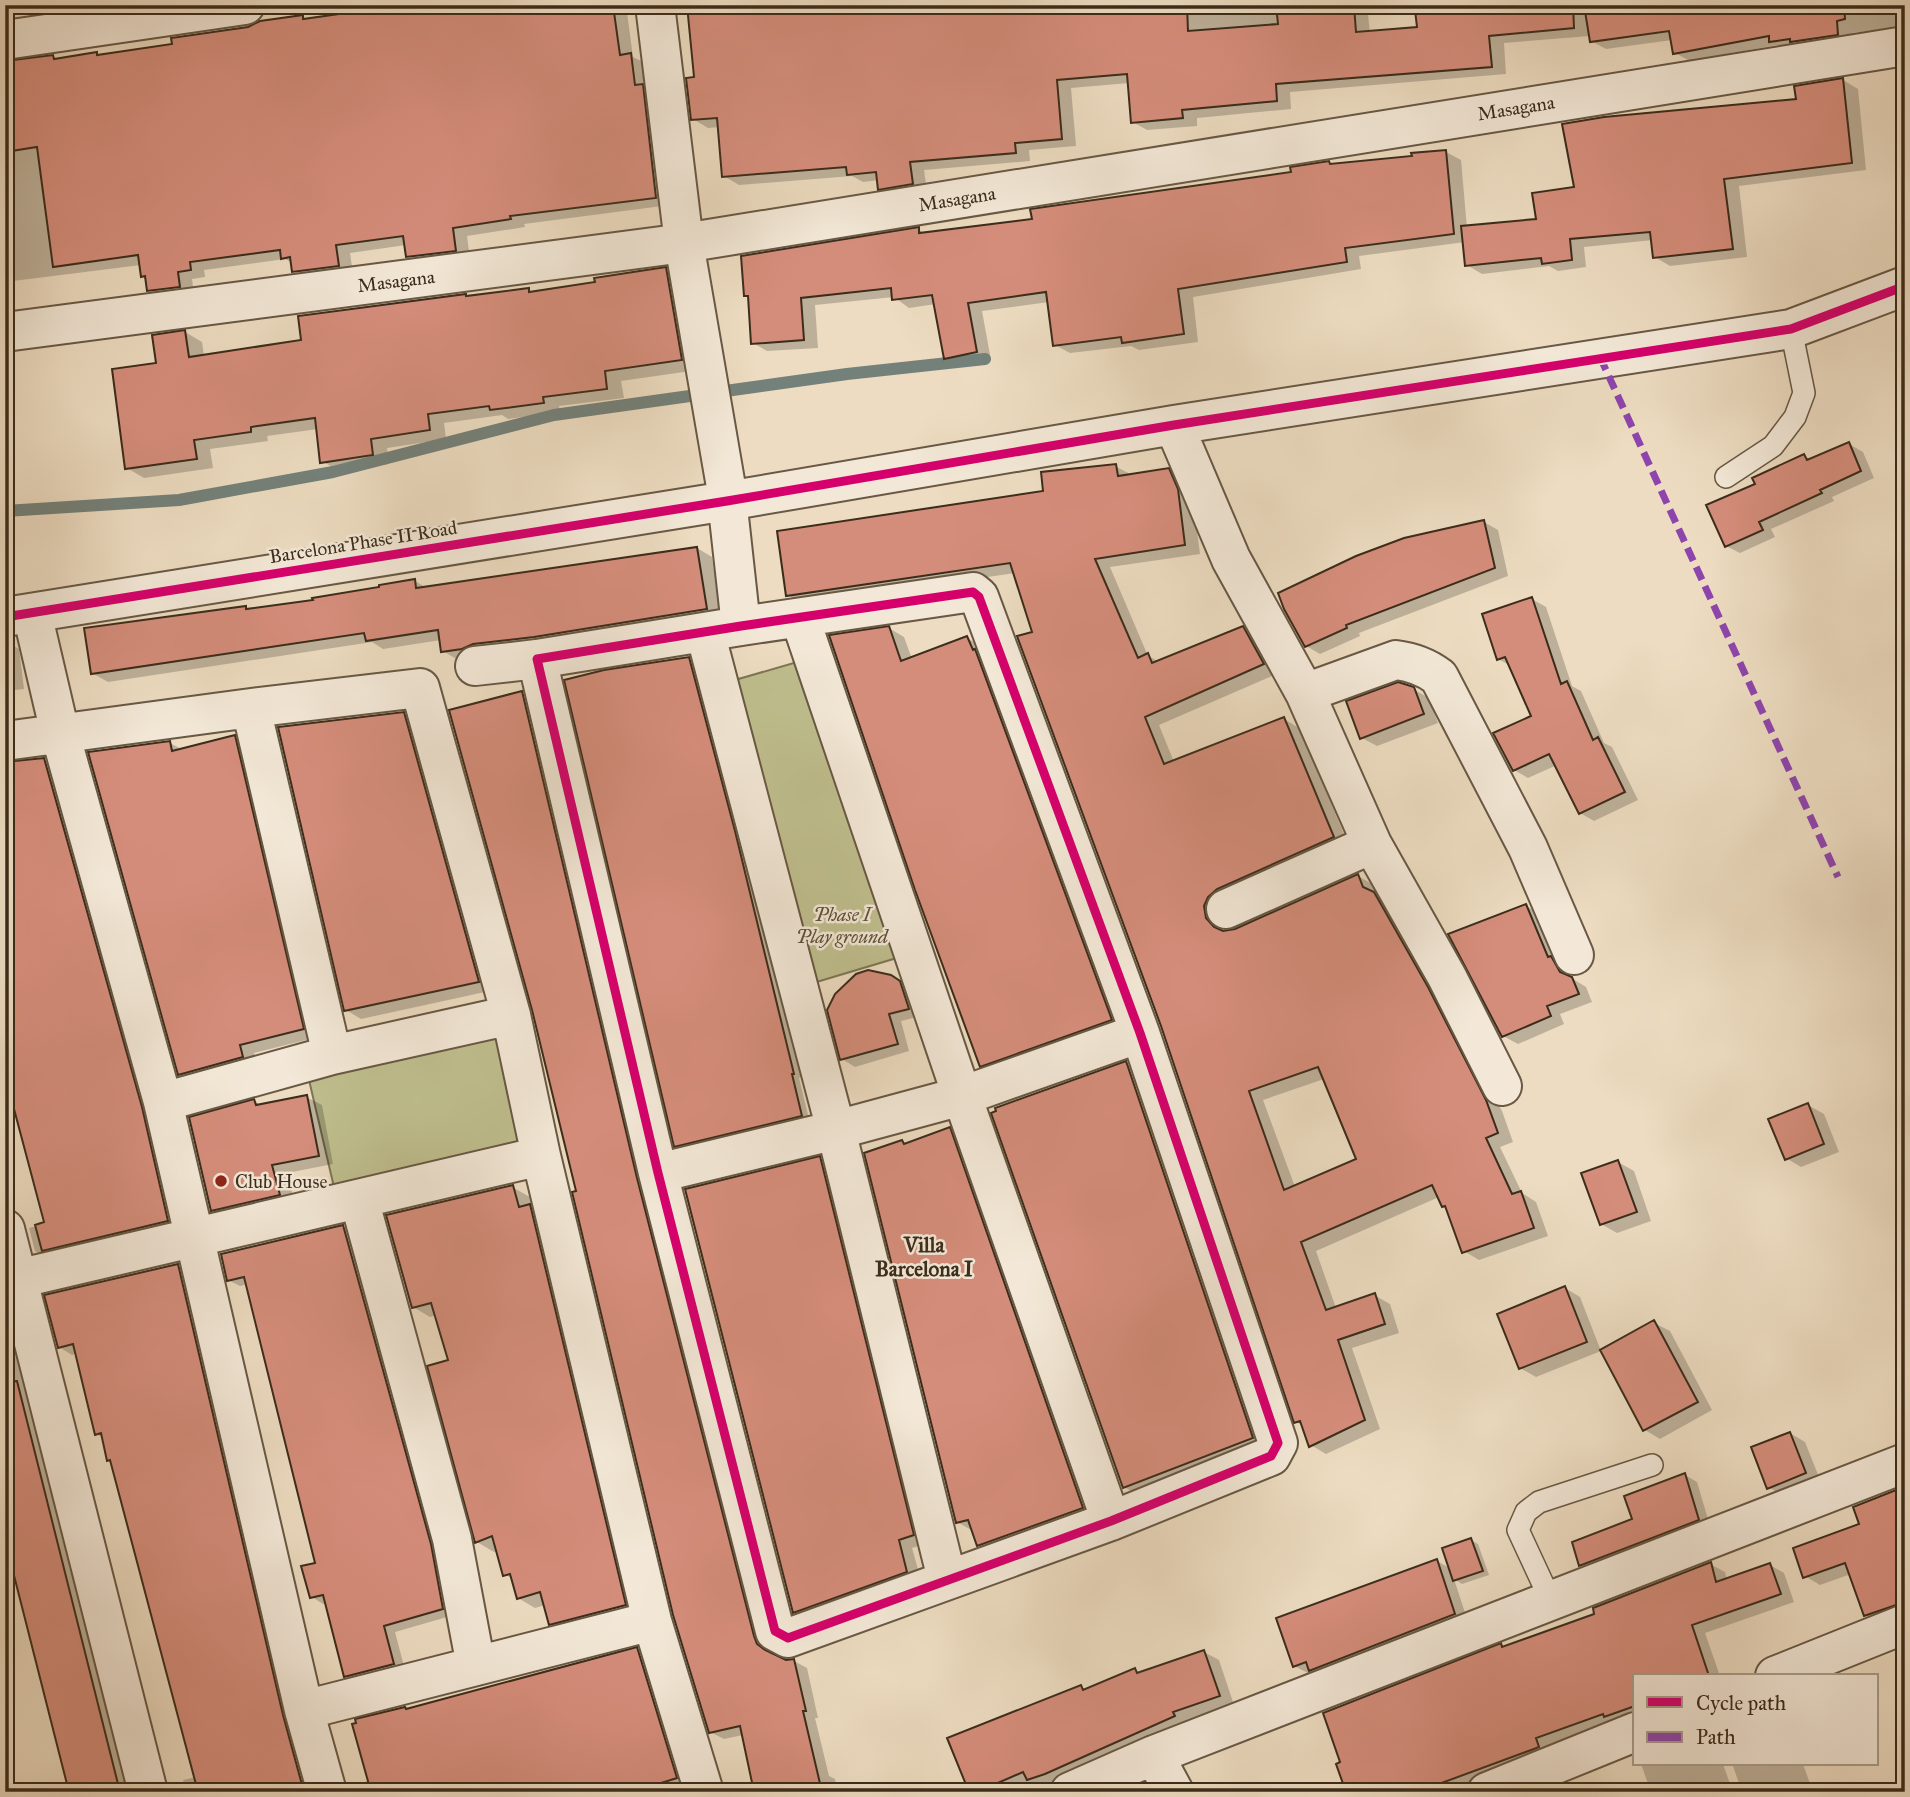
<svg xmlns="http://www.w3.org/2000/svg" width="1910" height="1797" viewBox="0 0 1910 1797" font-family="'IM FELL Great Primer',serif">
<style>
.green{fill:#bfbe8e;stroke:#7d7554;stroke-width:2}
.shadow{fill:#0003;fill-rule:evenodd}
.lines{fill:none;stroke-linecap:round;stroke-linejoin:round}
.stream{stroke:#74817a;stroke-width:12}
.building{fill:#d58d7b;stroke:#3b2c1b;stroke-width:2;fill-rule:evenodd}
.service-casing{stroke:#685844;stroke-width:24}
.minor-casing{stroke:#685844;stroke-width:42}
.service{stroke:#f3e8d7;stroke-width:21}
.minor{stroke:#f3e8d7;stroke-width:38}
.quiet{stroke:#8e44ad;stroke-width:7;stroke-dasharray:14 7;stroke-linecap:butt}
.cycleway-casing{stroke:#f3e8d7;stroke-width:13}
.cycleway{stroke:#d6006c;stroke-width:9}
.poi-dot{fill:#8f2418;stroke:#f3e8d7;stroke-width:2.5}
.labels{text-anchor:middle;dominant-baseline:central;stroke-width:5;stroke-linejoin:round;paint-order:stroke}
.street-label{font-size:19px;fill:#3b2c1b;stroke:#f3e8d7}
.park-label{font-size:19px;font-style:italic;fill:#5c5038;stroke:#f3e8d7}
.poi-label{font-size:19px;fill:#3b2c1b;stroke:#f3e8d7;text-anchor:start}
.neighbourhood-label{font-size:21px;font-weight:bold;fill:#3b2c1b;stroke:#f3e8d7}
</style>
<rect width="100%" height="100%" fill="#eddcc1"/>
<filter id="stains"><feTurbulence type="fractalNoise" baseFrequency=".00286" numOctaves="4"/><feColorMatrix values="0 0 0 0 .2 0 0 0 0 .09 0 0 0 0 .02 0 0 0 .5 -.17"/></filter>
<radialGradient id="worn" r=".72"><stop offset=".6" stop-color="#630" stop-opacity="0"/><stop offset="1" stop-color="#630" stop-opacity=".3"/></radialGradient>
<!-- green -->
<path class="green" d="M811,658L900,957L810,984L728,682Z
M505,1020L535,1154L337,1200L306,1067Z"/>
<!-- shadow -->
<path class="shadow" d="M403,5H626L633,57L645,63L670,205L524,224L525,227L467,236L470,258L422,265L407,256L406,245L350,253L353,274L308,280L294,271L293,263L285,259L204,270L205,277L192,279L194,295L163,299L148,290L141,265L5,282V63L53,57L58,60L96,54L100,56L174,46L303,17L309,20Z
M689,5H1367L1370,33L1418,28L1416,5H1905V26L1852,33L1853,42L1786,49L1777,45L1690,61L1675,53L1672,40L1606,49L1591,41L1590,36L1504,43L1506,74L1290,92L1291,109L1197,118V126L1147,130L1133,122L1129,83L1071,88L1076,146L1029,150L1030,161L924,170L927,192L895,197L880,188L879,180L863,182L852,176L739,185L724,176L720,127L708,128L693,119L696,78Z
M1843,80L1858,89L1866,170L1739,186L1747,257L1670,266L1655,257L1653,240L1584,247L1586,267L1558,271L1549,266L1482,274L1467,265L1465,242L1359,256L1361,269L1193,297L1198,342L1139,350L1131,346L1070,353L1055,345L1049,302L982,311L991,360L961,366L946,357L936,304L909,308L894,297L815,305L818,348L767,351L753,343L750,298L745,295L918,229L926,234L1034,220L1293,174L1329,163L1333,166L1414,158L1446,152L1461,160L1467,228L1538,220L1576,189L1798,101Z
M666,269L683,279L698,370L621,381L624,398L559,406L560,412L508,419L502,415L444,423L446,439L387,448L389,464L339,471L322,461L318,429L267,436L268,441L210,449L213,468L144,478L127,468L158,365L185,332L202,342L204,356L303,342L466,295L470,298L528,290L533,293L597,284Z
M1849,444L1863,452L1874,478L1832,497L1834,501L1771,529L1775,537L1740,553L1726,546L1757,485L1804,456L1811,460Z
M1115,466L1132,475L1168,470L1184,479L1193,500L1200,554L1110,567L1148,656L1160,662L1243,627L1258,637L1279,673L1159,725L1174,762L1284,719L1299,728L1349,846L1219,916L1222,929L1224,932L1235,931L1358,876L1374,885L1378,897L1390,903L1443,998L1502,1111L1513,1142L1500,1147L1522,1193L1536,1202L1548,1236L1479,1260L1464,1251L1447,1208L1443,1206L1439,1197L1316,1251L1336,1308L1374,1295L1390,1304L1399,1333L1352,1348L1380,1429L1326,1454L1311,1445L1304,1426L1296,1422L1015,573L803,604L788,595ZM1324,1079L1358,1160L1295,1187L1263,1100Z
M1484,522L1498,530L1508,576L1359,633L1360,636L1320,654L1306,646Z
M697,548L712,557L721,618L458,660L443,651L441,640L383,649L372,642L108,682L92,673L245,608L249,610L315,601L415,581L427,588Z
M1532,599L1546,607L1572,686L1581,691L1604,743L1612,747L1638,800L1594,821L1580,813L1557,765L1528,778L1514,770L1534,717L1511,666L1498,659Z
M889,628L904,637L912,659L967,638L983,647L1126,1028L996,1074L981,1065Z
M5,641L19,649L24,689L5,691Z
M689,658L696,663L741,836L801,1077L799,1078L809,1119L683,1150L676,1145Z
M1413,689L1429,698L1438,723L1377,746L1362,738Z
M522,693L535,700L767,1645L770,1653L786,1662L794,1661L807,1668L818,1718H815L829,1776L835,1779L837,1792H754L743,1735L724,1739L710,1732L578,1193Z
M404,714L419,723L494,990L361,1019L346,1010Z
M234,737L249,745L318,1037L254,1053L257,1065L194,1082L180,1074L170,743L183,750Z
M44,760L55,766L178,1227L46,1258L35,1251L29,1228L46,1224Z
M1526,906L1540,914L1565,967L1573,979L1586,987L1592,1002L1560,1014L1564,1024L1518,1044L1503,1036Z
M890,976L912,990L921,1016L901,1021L909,1051L855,1067L842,1059Z
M1126,1063L1135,1068L1261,1443L1133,1492L1124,1487Z
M306,1097L322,1105L333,1164L287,1173L295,1203L228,1219L212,1210L254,1101L261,1105Z
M1808,1105L1824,1114L1839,1152L1801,1167L1786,1158Z
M950,1129L965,1138L1097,1517L994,1554L979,1545L973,1531L957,1522L902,1142L907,1144Z
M819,1158L834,1167L928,1543L912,1548L921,1580L809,1620L794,1612Z
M1618,1162L1634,1171L1651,1221L1617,1233L1601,1224Z
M512,1187L530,1197L533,1208L547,1216L642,1614L568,1634L550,1624L545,1605L535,1608L518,1598L513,1579L505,1574L498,1550L494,1552L477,1542L450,1362L437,1315L430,1317L413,1307Z
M343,1227L355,1233L454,1615L395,1632L405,1670L357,1683L346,1676L327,1603L323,1604L312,1597L317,1564L248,1284L240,1286L228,1280Z
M5,1259L135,1792H71L5,1533Z
M178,1266L191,1273L313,1792H187L183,1780L196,1777L112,1461L109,1460L104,1438L96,1434L77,1353L72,1355L59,1347Z
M1565,1288L1580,1297L1601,1351L1536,1377L1520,1368Z
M1654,1323L1670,1331L1712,1410L1660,1439L1645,1430Z
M1790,1433L1805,1442L1821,1482L1784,1496L1768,1487Z
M1685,1475L1697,1482L1710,1526L1593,1572L1581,1565Z
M1905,1490V1614L1880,1624L1865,1615L1851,1574L1820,1585L1805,1576L1862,1525L1856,1508Z
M1471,1540L1478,1544L1489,1575L1462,1584L1454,1579L1468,1622L1324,1678L1314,1672L1308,1673L1294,1666L1437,1561L1451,1569Z
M1710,1564L1725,1572L1727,1580L1770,1565L1784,1573L1794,1602L1705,1633L1720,1676H1635V1720L1617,1722L1549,1746L1553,1755L1454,1792H1348L1501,1645L1505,1647L1597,1615Z
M637,1649L650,1657L691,1792H368L365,1782L369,1780L407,1710Z
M1204,1652L1219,1660L1234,1705L1187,1721L1189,1724L1043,1788L1033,1782L1010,1792H970L1081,1687L1086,1690L1135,1670L1142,1674Z
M1641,1764H1723L1730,1784L1709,1792H1651Z
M1739,1764H1803L1813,1792H1742L1733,1766Z"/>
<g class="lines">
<!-- stream -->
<path class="stream" d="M5,511L179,500L333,472L554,415L847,374L985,359"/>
</g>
<!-- building -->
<path class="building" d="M403,5H613L620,55L631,53L635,85L643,84L656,198L510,216L511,219L453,228L456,251L406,257L403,236L336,245L339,266L292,272L290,257L281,259L280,250L190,262L191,270L178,272L180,287L147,291L145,276L141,277L138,255L53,267L37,147L5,152V61L53,55L54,59L97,52V55L172,44L171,38L248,27L260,21L303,15V19Z
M687,5H1187L1188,31L1278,24L1276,5H1354L1356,32L1417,27L1415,10L1462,5H1573L1574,28L1489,36L1492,67L1276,84L1277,101L1182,110L1183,118L1131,123L1127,74L1057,80L1062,139L1015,143L1016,153L910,162L913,184L878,190L876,172L847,175L846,167L722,177L717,118L691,120L686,78L694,77Z
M1584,5H1844L1845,19L1837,21L1838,35L1790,42V39L1769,42V36L1673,54L1669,31L1590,42Z
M1843,78L1852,163L1724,179L1733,249L1653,258L1650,232L1570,239L1572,260L1542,264L1541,258L1465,266L1461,226L1536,219L1532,193L1574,187L1562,124L1604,117L1796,99L1794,86Z
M1446,150L1454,234L1345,248L1347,262L1178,289L1184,334L1122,343L1121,337L1053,346L1046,292L968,303L977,352L944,359L932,295L892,300L891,288L801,298L804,340L751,344L748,296H744L741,256L919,227V233L1032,219L1030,209L1291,172L1290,167L1329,161L1330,164L1412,156L1411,153Z
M666,267L682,360L605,371L607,389L543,397L544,403L490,410L489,406L428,414L430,430L371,439L373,455L320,463L315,418L251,427V432L194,440L197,459L125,469L112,369L156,363L152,335L185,330L189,357L301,340L298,316L466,294V296L529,288V292L595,282L594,278Z
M1849,442L1861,471L1820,490L1822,493L1759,522L1763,530L1725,547L1706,505L1755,484L1752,478L1804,454L1807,460Z
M1116,464L1118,476L1169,468L1178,489L1185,545L1095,559L1138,658L1148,653L1152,663L1243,626L1264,664L1145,717L1164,764L1284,717L1334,837L1217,889L1208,897L1204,906L1206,918L1214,927L1223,931L1235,929L1358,874L1363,887L1374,892L1428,987L1486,1100L1498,1133L1486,1138L1512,1194L1521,1191L1534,1228L1462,1253L1445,1206L1442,1207L1432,1185L1301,1242L1326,1310L1375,1293L1385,1324L1338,1340L1365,1420L1309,1447L1300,1421L1294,1423L1161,1026L1017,636L1032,632L1010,563L786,596L777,531L1043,491L1041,472ZM1318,1067L1356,1159L1284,1190L1249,1091Z
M1484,520L1495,568L1346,625L1347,628L1305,647L1284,609L1278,593L1356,556L1404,538Z
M697,547L707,609L534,637L473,644L462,649L441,652L438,630L366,641L364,633L91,674L84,628L246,606V609L313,600L312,598L379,587V585L415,579L416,588Z
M1532,597L1561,684L1567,681L1593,740L1598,737L1625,792L1579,814L1549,754L1513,771L1493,733L1531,716L1505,657L1497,660L1482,614Z
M889,626L901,661L967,636L973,650L975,649L1112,1020L980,1067L915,890L829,635Z
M689,657L735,831L794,1074H792L802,1116L674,1147L564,680L604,670Z
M1398,682L1414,687L1424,714L1360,739L1346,701Z
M522,691L637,1178L754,1636L757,1644L765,1650L786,1660L794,1659L806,1711H803L822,1792H754L740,1726L709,1733L673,1615L572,1192L576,1191L532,1010L449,710Z
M404,712L479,982L344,1011L278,727Z
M235,735L304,1029L240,1045L243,1057L178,1075L88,752L170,741L172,751Z
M44,758L142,1107L168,1221L42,1251L35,1225L44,1222L5,1075V762Z
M1526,904L1548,957L1551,956L1560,972L1572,977L1579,994L1547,1006L1551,1016L1502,1037L1448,934Z
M868,970L891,975L900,981L909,1009L889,1014L898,1044L840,1060L827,1010L835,994L856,974Z
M1126,1061L1253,1438L1123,1488L991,1113L996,1111L995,1108Z
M307,1095L319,1156L272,1165L280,1195L211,1211L189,1117L254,1099L256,1105Z
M1808,1103L1824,1144L1785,1160L1768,1119Z
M950,1127L1083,1508L977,1546L968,1520L956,1523L864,1153L902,1140L904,1144Z
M820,1156L914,1535L899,1540L907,1572L793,1613L685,1189Z
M1618,1160L1637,1212L1600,1225L1581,1173Z
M513,1185L519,1207L530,1204L626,1605L549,1625L540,1592L517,1599L510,1574L503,1576L492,1536L475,1543L427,1366L448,1360L431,1303L412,1308L386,1215Z
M343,1225L431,1544L443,1609L384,1626L394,1664L344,1677L323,1595L310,1598L301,1566L315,1563L244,1277L227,1281L221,1254Z
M178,1264L283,1715L304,1792H198L110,1460L107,1461L101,1433L95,1435L73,1344L58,1348L44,1295Z
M1565,1286L1587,1342L1519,1369L1497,1314Z
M1654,1320L1698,1402L1643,1431L1600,1350Z
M17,1381L120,1792H69L5,1540V1382Z
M1790,1432L1806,1473L1767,1489L1751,1447Z
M1685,1473L1699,1520L1579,1566L1572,1542L1632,1519L1624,1496Z
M1896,1490L1905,1514V1602L1864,1616L1845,1563L1803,1578L1793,1548L1859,1524L1853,1507Z
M1471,1538L1483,1571L1453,1581L1442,1548Z
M1437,1559L1455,1614L1309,1671L1306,1662L1293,1667L1276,1618Z
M1711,1562L1716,1582L1770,1563L1781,1594L1692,1625L1709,1676H1635V1706L1604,1717L1603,1714L1536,1738L1539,1747L1534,1749L1417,1792H1346L1336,1764L1340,1762L1323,1713L1501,1643L1502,1647L1594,1614L1593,1608Z
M637,1647L677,1778L632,1792H371L352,1724L356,1723L355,1719L405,1707L406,1709Z
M1204,1650L1220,1696L1173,1712L1175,1716L1045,1774L1027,1780L1023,1772L977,1792H969L947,1738L1081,1685L1083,1690L1135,1668L1137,1673Z"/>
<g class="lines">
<defs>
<path id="service" d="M1726,477L1773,446L1795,417L1804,393L1791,329
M1550,1599L1518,1530L1526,1512L1539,1502L1652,1465"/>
<path id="minor" d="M655,5L684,243L725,481L741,626
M5,40L245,5
M5,332L684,243L1905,46
M1174,425L1231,559L1305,693L1372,844L1447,977L1502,1086
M973,592L979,597L1140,1033L1278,1443L1271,1456L1111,1521L788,1638L775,1631L658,1173L537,659L741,626Z
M32,613L60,733L163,1102L304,1710L327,1792
M5,617L727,501L1174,425L1791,329L1905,286
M800,618L962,1096L1111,1521
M705,632L836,1130L947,1579
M475,666L537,659
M1305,693L1396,660C1412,662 1426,667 1439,677L1528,848L1574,955
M251,708L332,1055
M5,741L251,708L420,688L511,1015L541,1156L652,1621L704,1792
M1226,909L1372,844
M163,1102L332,1055L511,1015
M658,1173L836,1130L962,1096L1140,1033
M359,1199L452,1539L476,1666
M5,1229L148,1792
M17,1279L541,1156
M1775,1676L1905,1624
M304,1710L652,1621
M1154,1755L1174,1792
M1070,1792L1154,1755L1905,1463
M1487,1792L1635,1732"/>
</defs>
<!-- service casing -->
<use href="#service" class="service-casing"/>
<!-- minor casing -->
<use href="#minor" class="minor-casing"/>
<!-- service -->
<use href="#service" class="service"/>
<!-- minor -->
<use href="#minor" class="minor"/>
<!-- quiet -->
<path class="quiet" d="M1600,357L1838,877"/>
<defs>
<path id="cycleway" d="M973,592L979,597L1140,1033L1278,1443L1271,1456L1111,1521L788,1638L775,1631L658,1173L537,659L741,626Z
M5,617L727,501L1174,425L1791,329L1905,286"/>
</defs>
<!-- cycleway casing -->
<use href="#cycleway" class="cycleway-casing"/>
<!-- cycleway -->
<use href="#cycleway" class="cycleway"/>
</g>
<!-- markers -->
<circle class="poi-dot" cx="221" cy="1181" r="7"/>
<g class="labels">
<!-- street labels -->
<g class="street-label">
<text transform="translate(1516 108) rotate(-9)">Masagana</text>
<text transform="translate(957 199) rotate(-9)">Masagana</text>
<text transform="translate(396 281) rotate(-7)">Masagana</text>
<text transform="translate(363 542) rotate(-9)">Barcelona Phase II Road</text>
</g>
<!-- park labels -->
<g class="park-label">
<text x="842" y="914">Phase I<tspan x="842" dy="22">Play ground</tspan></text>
</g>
<!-- poi labels -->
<g class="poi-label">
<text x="235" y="1181">Club House</text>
</g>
<!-- neighbourhood labels -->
<g class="neighbourhood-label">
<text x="924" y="1245">Villa<tspan x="924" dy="24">Barcelona I</tspan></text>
</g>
</g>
<!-- margin -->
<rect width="1910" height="1797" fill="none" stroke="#eddcc1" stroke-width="28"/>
<rect x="7" y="7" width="1896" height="1783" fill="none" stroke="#3b2c1b" stroke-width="3.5"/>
<rect x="14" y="14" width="1882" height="1769" fill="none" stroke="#3b2c1b" stroke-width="2"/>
<!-- legend -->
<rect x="1633" y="1674" width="245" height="91" fill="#f3e8d7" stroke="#a99d8c" stroke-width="2"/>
<rect x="1647" y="1697" width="35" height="10" fill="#d6006c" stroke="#a99d8c" stroke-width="2"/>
<text x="1696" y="1710" font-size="21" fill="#3b2c1b">Cycle path</text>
<rect x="1647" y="1732" width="35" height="10" fill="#8e44ad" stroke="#a99d8c" stroke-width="2"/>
<text x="1696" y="1744" font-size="21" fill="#3b2c1b">Path</text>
<rect width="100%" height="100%" filter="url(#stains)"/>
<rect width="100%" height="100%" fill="url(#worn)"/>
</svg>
